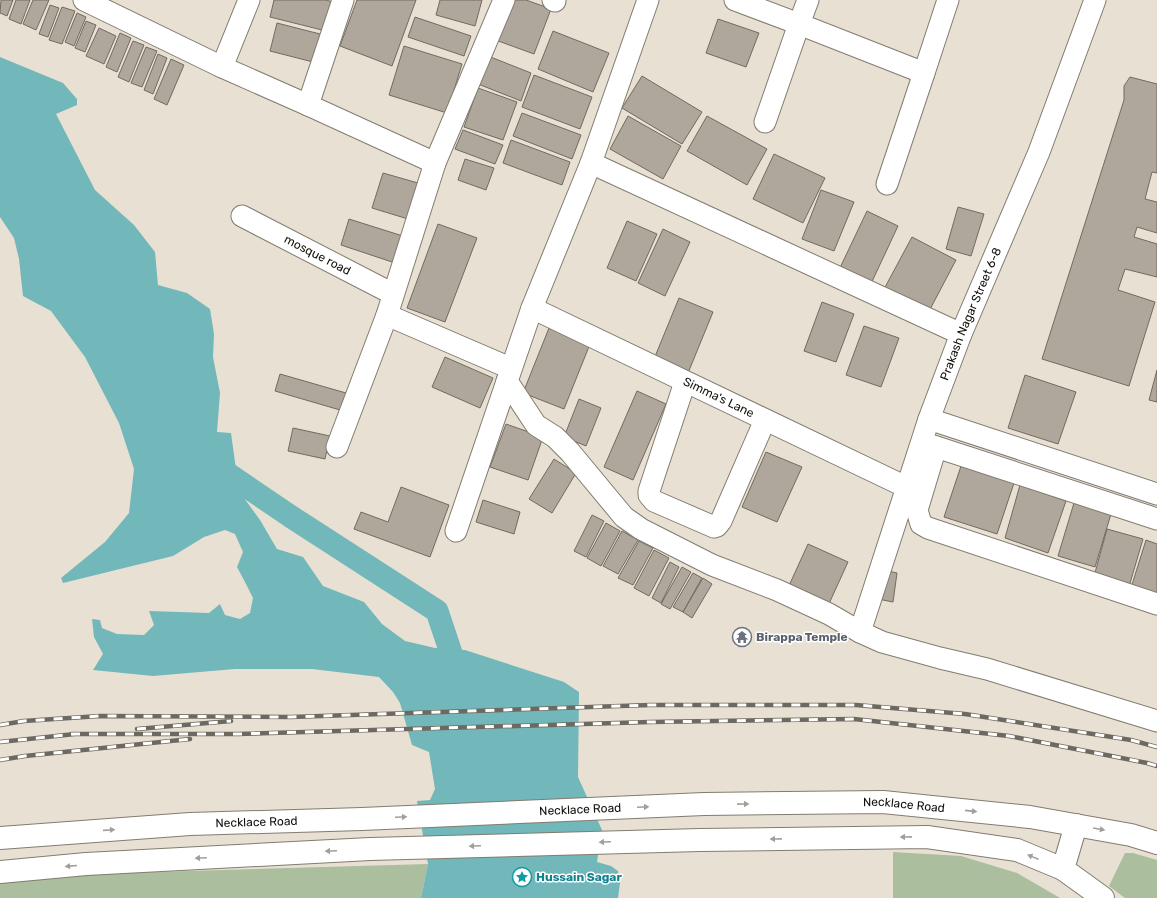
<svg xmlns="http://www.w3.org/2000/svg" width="1157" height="898" viewBox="0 0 1157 898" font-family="Rubik,sans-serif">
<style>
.green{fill:#abbe9d}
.water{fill:#72b7ba}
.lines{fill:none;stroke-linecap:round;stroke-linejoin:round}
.canal{stroke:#72b7ba;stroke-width:23}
.building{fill:#b0a79c;stroke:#716a5f}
.minor-casing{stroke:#827c70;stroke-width:23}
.secondary-casing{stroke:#827c70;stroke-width:24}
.minor{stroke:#fff;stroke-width:21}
.secondary{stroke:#fff;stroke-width:22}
.rail-casing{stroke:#6e6960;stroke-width:4.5}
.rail{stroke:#fff;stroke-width:3;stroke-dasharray:9;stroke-linecap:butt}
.oneway{fill:#a09f9d}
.labels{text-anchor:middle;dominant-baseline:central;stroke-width:3;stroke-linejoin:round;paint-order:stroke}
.street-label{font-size:12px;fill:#110f0a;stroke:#fff}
.worship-label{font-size:12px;font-weight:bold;fill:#5b616d;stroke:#fff;text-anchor:start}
.culture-label{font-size:12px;font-weight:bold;fill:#0d838f;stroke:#fff;text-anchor:start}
</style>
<rect width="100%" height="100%" fill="#e8e1d3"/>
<!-- green -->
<path class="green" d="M893,852L961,856L1017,873L1060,898H893Z
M1125,853H1133L1157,860V898H1125L1109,886Z
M428,864L421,898H0V881L85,874Z"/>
<!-- water -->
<path class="water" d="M0,57L63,83L77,99V105L56,114L95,190L134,225L155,252L158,285L187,293L210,309L214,334L213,357L220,393L217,432L231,433L239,491L260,520L277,549L303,557L323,586L364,602L382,624L405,641L435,648L465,650L564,682L579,692L578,777L602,830L597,862L611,866L618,871L620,883L618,898H421L428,864L417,801L430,800L435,789L429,752L412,745L400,703L393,692L379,677L312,669H235L153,676L93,670L103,654L94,637L92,619L100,620L102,628L117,634L144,635L154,625L149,611L209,613L220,604L225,615L240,619L250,613L253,598L245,582L237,567L243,552L235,534L225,530L204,537L173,556L63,583L61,578L105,542L129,513L134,469L119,423L85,357L51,311L23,296L19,259L14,238L0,217Z"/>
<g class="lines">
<!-- canal -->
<path class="canal" d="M212,463L290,516L437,611L452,656L466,675"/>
</g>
<!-- building -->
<path class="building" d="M1,0H13L7,16L0,13Z
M16,0H30L21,24L9,19Z
M33,0H49L36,30L23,24Z
M274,0H326L333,2L326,31L270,17Z
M357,0H416L392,66L340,46Z
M440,0H482L475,26L436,15Z
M505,0H526L551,9L534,54L490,38Z
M50,5L59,8L48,37L39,34Z
M62,7L75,11L62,44L49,40Z
M77,13L86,17L74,46L65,42Z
M415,17L471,36L464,56L408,37Z
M718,19L759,33L746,67L706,53Z
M86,21L96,25L85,52L75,48Z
M277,23L320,34L313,62L270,51Z
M99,28L116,36L104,64L86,56Z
M553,31L609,53L593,92L538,69Z
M120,33L131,38L117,72L106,67Z
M133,41L144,45L129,82L118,77Z
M404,46L462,64L447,113L389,95Z
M146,47L157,51L142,87L131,83Z
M158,54L167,58L153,94L144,90Z
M488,56L531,73L521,101L478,84Z
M171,59L184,65L167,105L154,99Z
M534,75L592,97L580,129L522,107Z
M642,76L702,112L682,144L622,108Z
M1130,77L1157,84V173L1152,172L1145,199L1157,202V233L1137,227L1134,237L1157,244V277L1125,269L1118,290L1155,302L1129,386L1042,359L1124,100V86Z
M478,88L517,102L503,140L464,127Z
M522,113L581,135L572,159L513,136Z
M628,116L681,146L663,179L610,149Z
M707,116L767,149L747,185L687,151Z
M463,130L503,145L495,164L455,149Z
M511,140L570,162L562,185L503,163Z
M774,154L825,178L803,223L753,199Z
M465,159L494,168L486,190L458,180Z
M383,173L418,183L408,219L372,208Z
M821,190L854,202L834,251L802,239Z
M958,207L984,214L971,256L946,249Z
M867,211L898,226L869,288L837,274Z
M349,219L406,237L398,264L341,245Z
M627,221L657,234L636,281L607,268Z
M438,224L477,238L445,322L407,308Z
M663,229L690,242L665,296L638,283Z
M912,237L956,260L927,315L883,291Z
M679,298L713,312L688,373L654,359Z
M822,302L854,314L836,362L804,351Z
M864,326L899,338L881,387L846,375Z
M549,328L590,344L564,409L523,393Z
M445,357L493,378L480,408L432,387Z
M1157,370V402L1149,400Z
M280,374L346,393L340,410L275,391Z
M1025,375L1076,392L1058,444L1008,428Z
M637,391L666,404L633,480L604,467Z
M579,399L601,408L586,446L564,437Z
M506,424L543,437L528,480L490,467Z
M293,428L330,436L325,459L288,451Z
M766,452L802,467L777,522L742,507Z
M554,459L576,473L552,513L529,499Z
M963,460L1016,477L997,534L944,517Z
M1020,485L1066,501L1048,553L1005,538Z
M401,487L449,505L430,557L354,529L361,512L388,522Z
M483,500L520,512L514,534L476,522Z
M1074,503L1111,514L1095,567L1058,556Z
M592,515L604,521L586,557L574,551Z
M606,523L620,531L601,566L587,558Z
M1107,529L1143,539L1128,590L1093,580Z
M622,531L638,540L618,574L603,566Z
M1146,540L1157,544V599L1130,591Z
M639,541L653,548L633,585L618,578Z
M808,544L848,562L827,608L787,590Z
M654,550L669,558L649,596L634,588Z
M670,562L679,567L661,603L652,598Z
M682,567L691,572L670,609L661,604Z
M883,570L897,573L893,602L878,599Z
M693,573L702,578L683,612L673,607Z
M703,578L712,584L692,618L683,612Z"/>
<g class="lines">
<defs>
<g id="minor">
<path d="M84,0L222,67L308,105L435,163"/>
<path d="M553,0L555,1"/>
<path d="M735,0L799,24L765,122"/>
<path d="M808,0L799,24L924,73L948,0"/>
<path d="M222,67L249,0"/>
<path d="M308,105L343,0"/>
<path d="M591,163L961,334"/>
<path d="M887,184L924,73"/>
<path id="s1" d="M242,216L393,294"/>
<path id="s2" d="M532,308L906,487"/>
<path d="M387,315L510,368"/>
<path d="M507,381L536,425L555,437L570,452L624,517L641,529L712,565L777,590L829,614L860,632L882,642L940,658L987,669L1157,721"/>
<path d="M685,382L649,491V495L654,501L714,527L717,526L721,521L765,420"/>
<path d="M929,419L1157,494"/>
<path d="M924,443L1157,519"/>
<path d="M337,447L387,315L435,163L504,0"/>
<path d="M936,447L917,510L921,524L928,528L1157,604"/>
<path d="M456,531L532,308L591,163L648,0"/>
<path id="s3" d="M860,632L929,419L961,334L1039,152L1095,0"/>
</g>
<g id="secondary">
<path id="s4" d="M0,838L190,824L362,819L704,804L883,802L1030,817L1131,835L1157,843"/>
<path d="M1063,869L1076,825"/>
<path d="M0,872L86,864L370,849L700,840L927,837L1017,850L1063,869L1103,898"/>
</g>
</defs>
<!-- minor casing -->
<use href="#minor" class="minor-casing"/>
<!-- secondary casing -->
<use href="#secondary" class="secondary-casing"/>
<!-- minor -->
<use href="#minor" class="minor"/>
<!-- secondary -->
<use href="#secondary" class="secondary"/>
<defs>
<path id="rail" d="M0,725L24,721L100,716L291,717L650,705H856L965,714L1131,740L1157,747
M137,729L231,721
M71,734H238L650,722L854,719L1009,736L1147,763L1157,766
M0,742L75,734
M0,760L25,756L190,739"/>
</defs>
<!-- rail casing -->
<use href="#rail" class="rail-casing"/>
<!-- rail -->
<use href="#rail" class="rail"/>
</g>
<!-- one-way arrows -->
<defs><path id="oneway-solid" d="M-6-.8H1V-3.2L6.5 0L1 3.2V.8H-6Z"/></defs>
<g class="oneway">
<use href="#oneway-solid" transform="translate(743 804) rotate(-1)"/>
<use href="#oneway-solid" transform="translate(643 807) rotate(-2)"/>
<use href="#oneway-solid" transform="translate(971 811) rotate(6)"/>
<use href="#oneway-solid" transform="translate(401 817) rotate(-2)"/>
<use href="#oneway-solid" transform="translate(1099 829) rotate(10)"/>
<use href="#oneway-solid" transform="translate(109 830) rotate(-4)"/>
<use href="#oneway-solid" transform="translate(906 837) rotate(179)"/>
<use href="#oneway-solid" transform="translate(776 839) rotate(179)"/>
<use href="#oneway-solid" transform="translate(605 842) rotate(178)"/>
<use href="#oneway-solid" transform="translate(475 846) rotate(178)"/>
<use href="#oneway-solid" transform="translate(331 851) rotate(177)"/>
<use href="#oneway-solid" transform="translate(1033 857) rotate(-158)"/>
<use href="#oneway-solid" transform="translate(201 858) rotate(177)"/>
<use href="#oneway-solid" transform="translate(71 866) rotate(175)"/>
</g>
<!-- icons -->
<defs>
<symbol id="temple-ring" viewBox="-11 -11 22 22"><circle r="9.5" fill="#fff" stroke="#6b7280" stroke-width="1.5"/><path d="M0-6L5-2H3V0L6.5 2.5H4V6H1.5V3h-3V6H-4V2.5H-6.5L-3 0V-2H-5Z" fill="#6b7280"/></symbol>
<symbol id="sight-ring" viewBox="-11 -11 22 22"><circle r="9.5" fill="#fff" stroke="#0f9aa8" stroke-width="1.5"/><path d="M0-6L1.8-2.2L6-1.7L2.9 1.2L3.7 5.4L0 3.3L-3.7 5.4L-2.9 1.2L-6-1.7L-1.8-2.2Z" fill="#0f9aa8"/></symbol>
</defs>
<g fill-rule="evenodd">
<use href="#temple-ring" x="731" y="626" width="22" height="22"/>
<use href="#sight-ring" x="511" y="866" width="22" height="22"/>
</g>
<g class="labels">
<!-- street labels -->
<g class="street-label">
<text stroke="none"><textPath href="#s1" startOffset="85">mosque road</textPath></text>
<text stroke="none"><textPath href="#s3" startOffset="337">Prakash Nagar Street 6-8</textPath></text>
<text stroke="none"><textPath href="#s2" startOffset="207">Simma's Lane</textPath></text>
<text stroke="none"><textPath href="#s4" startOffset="905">Necklace Road</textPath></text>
<text stroke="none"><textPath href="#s4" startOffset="581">Necklace Road</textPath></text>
<text stroke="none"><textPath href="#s4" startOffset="257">Necklace Road</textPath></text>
</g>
<!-- worship labels -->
<g class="worship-label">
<text x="756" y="637">Birappa Temple</text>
</g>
<!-- culture labels -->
<g class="culture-label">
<text x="536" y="877">Hussain Sagar</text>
</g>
</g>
</svg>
